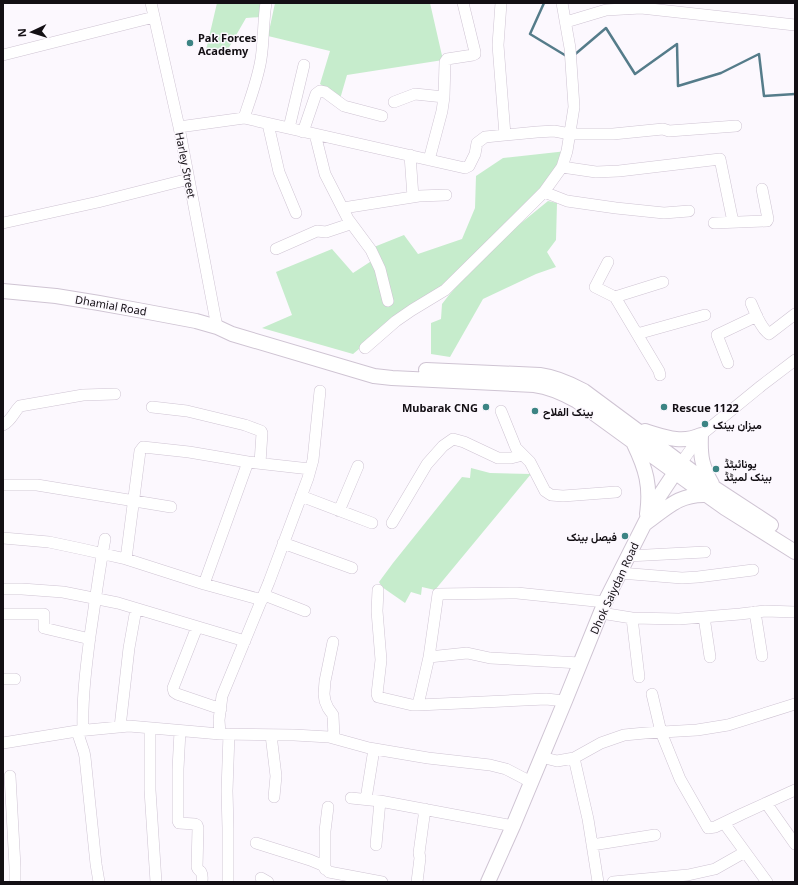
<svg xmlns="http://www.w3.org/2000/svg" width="798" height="885" viewBox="0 0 798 885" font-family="'Noto Sans',Vazirmatn,sans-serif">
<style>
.green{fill:#c6eccc}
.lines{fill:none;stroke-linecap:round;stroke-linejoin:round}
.stream{stroke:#557c8a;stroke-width:2.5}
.minor-casing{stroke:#cfc4d3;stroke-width:12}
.major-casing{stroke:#cfc4d3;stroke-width:16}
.minor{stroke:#fff;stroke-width:11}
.major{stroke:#fff;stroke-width:14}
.poi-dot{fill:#3c8484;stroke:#fcf8fe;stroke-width:1.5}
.labels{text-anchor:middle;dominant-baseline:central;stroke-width:3;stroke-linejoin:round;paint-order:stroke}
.poi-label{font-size:11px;font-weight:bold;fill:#130f14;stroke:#fcf8fe;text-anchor:start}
.street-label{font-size:11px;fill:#130f14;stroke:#fcf8fe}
</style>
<rect width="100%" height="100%" fill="#fcf8fe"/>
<!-- green -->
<path class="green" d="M217,3H264L261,17L246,18L227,51L206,50Z
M275,3H430L443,60L347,75L340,99L320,84L330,51L268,36Z
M567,151L547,186L446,284L384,328L353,354L262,328L292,315L276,272L332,249L353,273L373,260L374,247L404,235L418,254L462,239L475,208L476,176L503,158Z
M548,201L557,203L556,240L547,252L556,267L536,274L483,299L450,357L431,354V323L441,319L442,304L449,295L493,246Z
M471,468L490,473L531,474L435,590L422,587L421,595L411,592L405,603L382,587L379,582L393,563L462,477L470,478Z"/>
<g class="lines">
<!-- stream -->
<path class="stream" d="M544,3L530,34L568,57
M573,56L606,28L635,74L677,44L678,86L721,73L759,54L764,96L795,94"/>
<defs>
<path id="minor" d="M151,3L179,127L217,327
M501,3L498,45L505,135
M566,22L606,10L641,8L795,25
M3,55L154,17
M394,102L415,94L444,97
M244,118C250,99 258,79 261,59C264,40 263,21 266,3
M268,124L279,172L296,213
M179,127L244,118L465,168L469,166L475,154L477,143L485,137L537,132L554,131L570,134H613L663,129L669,131L736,126
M289,128L304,65
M303,132L316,94L320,91L325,92L344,106L382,116
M315,134L325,174L348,219L371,250L380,269L388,301
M410,155L413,197
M429,160L442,111L444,97L445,62L447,59L473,55L475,54V52L463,3
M562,167L596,172L619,171L720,159L733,222
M544,192L567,201L616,208L664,213L689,211
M343,208L419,196L446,195
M3,223L98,202L189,179
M714,223L767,221L768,219L762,189
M276,249L317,231L326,232L347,225L350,222
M608,262L595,287L615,297L659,371L660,375
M615,297L663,282
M751,303C756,314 760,327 769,334L795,314
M637,334L705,315
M365,348L396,321L412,310L445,290L544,192L562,167L567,151L574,107L570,48L562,3
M728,363L717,335L757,316
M152,407L187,411L245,425L261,431L262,433L260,463
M501,411L516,448L530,462L545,491L551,495L563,496L616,492
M3,425C12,420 13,413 20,406L83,395L115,394
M681,463L701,435L761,386L795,360
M3,485H37L171,507
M301,496L372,523
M339,511L358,466
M392,523L427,464L443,446L453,439L464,442L498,458H511L523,455
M3,538L49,542L82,549L126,559L204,584
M283,543L352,568
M628,556L705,552
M126,559L140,451L143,447L189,452L248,462
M620,573L682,578L698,577L753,570
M3,589H22L63,592L118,603L245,641
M378,590L377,611L381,660L377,694L378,697L412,705H418L546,699L565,701
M264,595L305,611
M262,600L204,584L248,462L310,469
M755,612L762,656
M601,613L632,618L679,619L740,614L765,611L795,612
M3,614H44V628L90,639
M704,617L710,657
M632,618L639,677
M197,627L173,688L174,692L177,694L221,709
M333,642L325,681L324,694L325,701L328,708L333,715L334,738
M429,657L467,653L490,658L580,663
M3,679H15
M652,694L661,732L680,779L708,828L715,827L742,814L795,790
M418,705L429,657L438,594L517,593L605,602
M120,727L129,648L136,609
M150,728V790L156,882
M83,730C82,699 86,667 90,636C95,603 99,571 105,539
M77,731L84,752L85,757L96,864L99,882
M180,731L178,769V821L179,823L195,824L197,825L198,828L197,867C198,870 199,870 201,872C203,875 202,879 202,882
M220,734L219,720L222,696L269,582L308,478L313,460L320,391
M271,735L276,776L274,797
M3,743L77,731L129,726L220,734L294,735L329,737L369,748L428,758L490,765L506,769L531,782
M541,757L557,761L574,758L601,743L624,735L645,733L697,730L728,725L795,704
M574,758L588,819L598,882
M10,776L15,867V882
M351,798L380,801L513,826
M366,799L374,749
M766,803L795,844
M724,823L767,882
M256,843L310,860L322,865L329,872L382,882
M376,845L380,801
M592,845L655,835
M325,869V831L328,807
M261,878L268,882
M228,882V828L227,791L229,734
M417,882L420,858L419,853L425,809
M613,882L688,875L715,869L745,852"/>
<path id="major" d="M3,291L56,296L99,303L143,311L196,321L217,327L232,334L374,376L392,378L534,385C550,387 563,393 577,401L694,486L725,508L795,552
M426,370L540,375C556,377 569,383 584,391L669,454L713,487L771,525
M645,431C665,437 681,444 701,435C700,457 702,466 712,484
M634,444C646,469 651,486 647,514
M646,523C667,508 679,494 706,495
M488,882L513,826L565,701L605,602L656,501L680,465"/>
</defs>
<!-- minor casing -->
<use href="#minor" class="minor-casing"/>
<!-- major casing -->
<use href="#major" class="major-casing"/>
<!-- minor -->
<use href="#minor" class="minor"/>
<!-- major -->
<use href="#major" class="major"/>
</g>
<!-- markers -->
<g class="poi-dot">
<circle cx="190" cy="43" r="4"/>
<circle cx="486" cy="407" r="4"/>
<circle cx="664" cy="407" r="4"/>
<circle cx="535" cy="411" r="4"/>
<circle cx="705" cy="424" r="4"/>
<circle cx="716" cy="469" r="4"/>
<circle cx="625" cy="536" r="4"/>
</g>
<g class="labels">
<!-- poi labels -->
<g class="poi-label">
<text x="198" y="37">Pak Forces<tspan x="198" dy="13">Academy</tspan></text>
<text x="478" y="407" text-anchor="end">Mubarak CNG</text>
<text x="672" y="407">Rescue 1122</text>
<text x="543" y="411">بینک الفلاح</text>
<text x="713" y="424">میزان بینک</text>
<text x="724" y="463">یونائیٹڈ<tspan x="724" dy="13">بینک لمیٹڈ</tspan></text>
<text x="617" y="536" text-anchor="end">فیصل بینک</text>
</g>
<!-- street labels -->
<g class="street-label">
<text transform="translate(186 165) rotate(79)">Harley Street</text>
<text transform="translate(111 305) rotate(10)">Dhamial Road</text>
<text transform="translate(614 588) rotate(-65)">Dhok Saiydan Road</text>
</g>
</g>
<!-- border -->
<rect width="798" height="885" fill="none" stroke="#130f14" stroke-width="8"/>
<!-- north arrow -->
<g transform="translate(32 32) rotate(266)" stroke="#fcf8fe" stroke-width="3" paint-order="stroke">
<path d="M0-3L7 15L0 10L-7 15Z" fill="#130f14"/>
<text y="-6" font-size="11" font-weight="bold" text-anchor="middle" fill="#130f14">N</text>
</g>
</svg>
